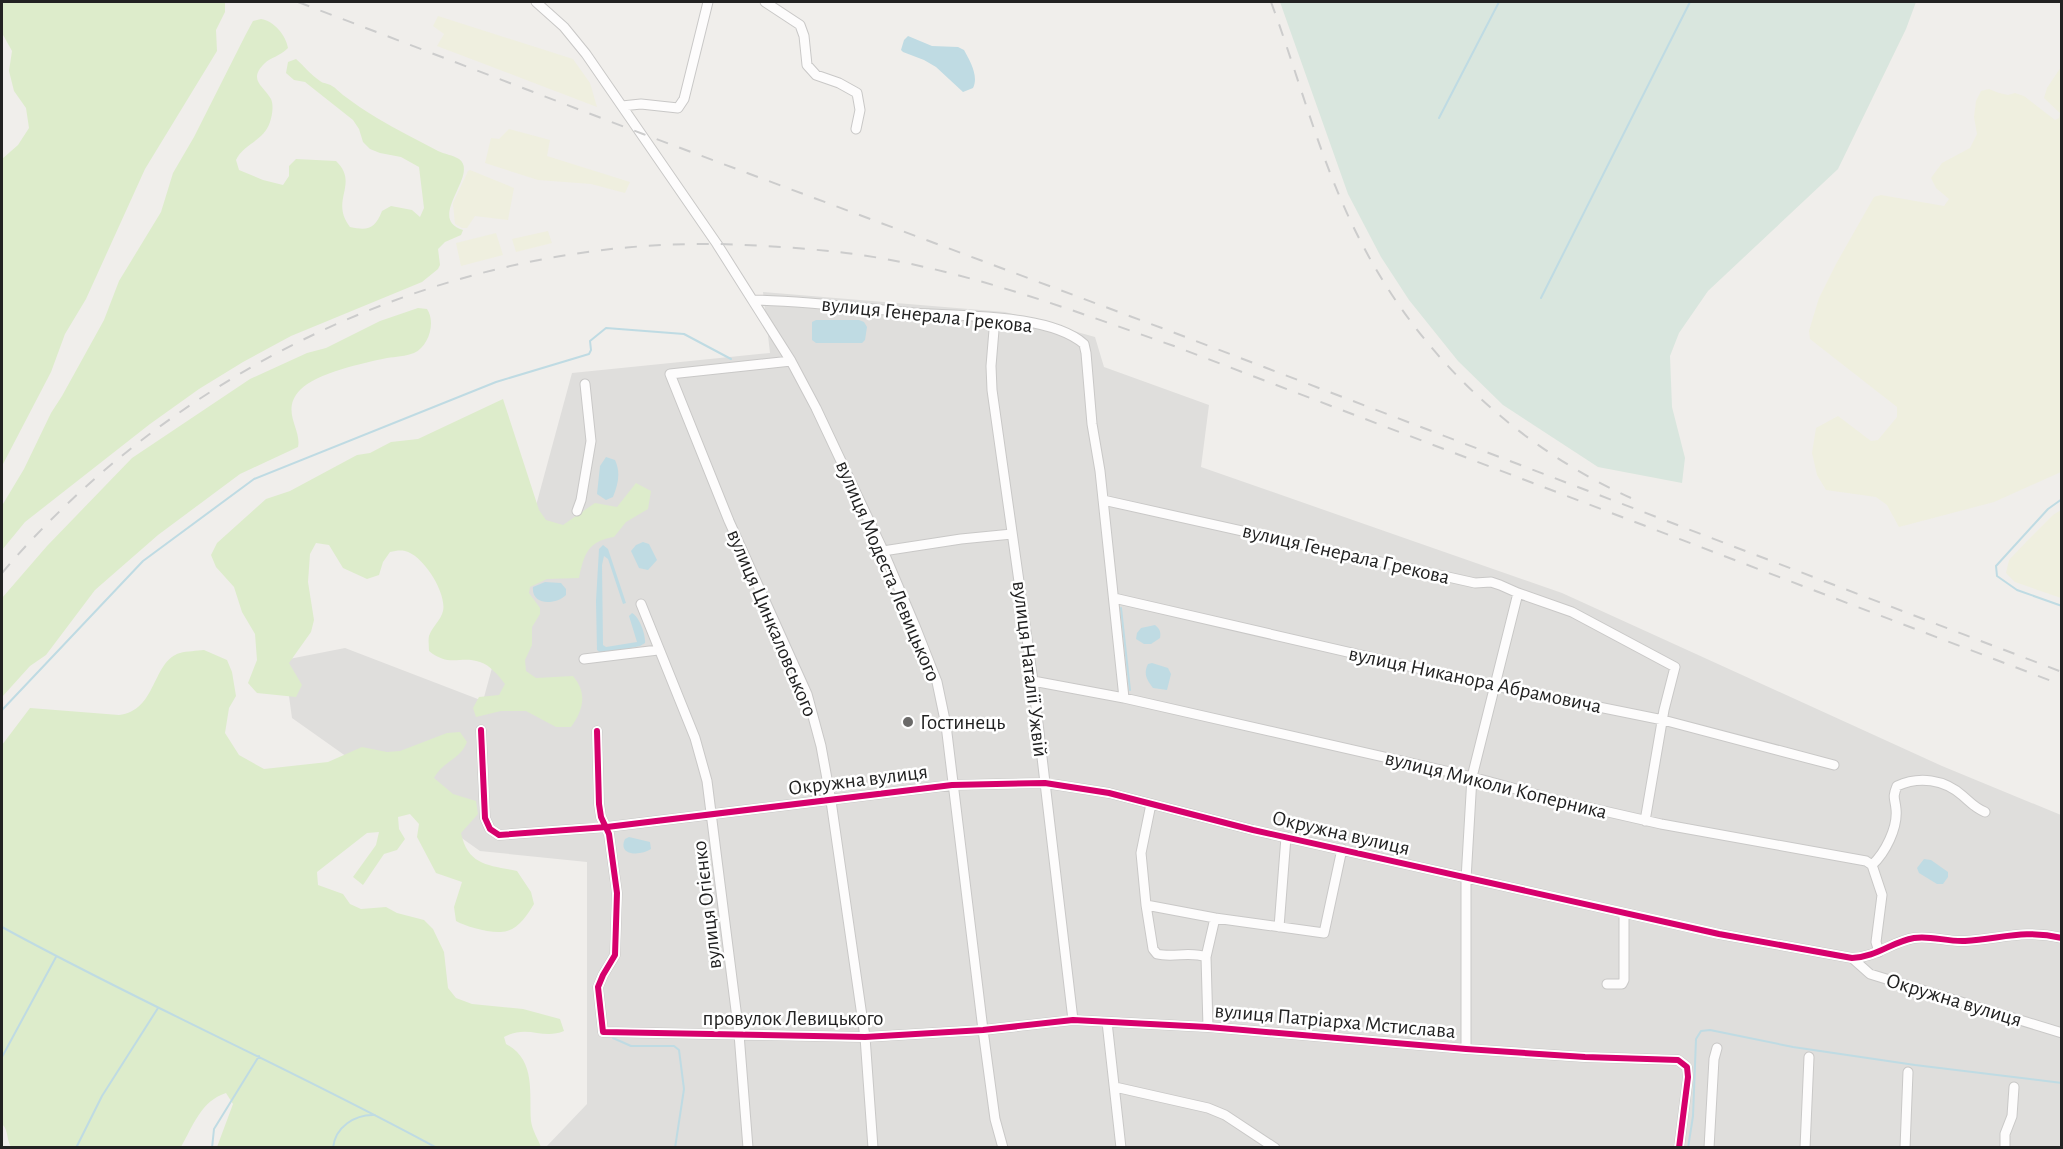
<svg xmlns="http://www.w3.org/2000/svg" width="2063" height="1149" viewBox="0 0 2063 1149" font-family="'Alegreya Sans',sans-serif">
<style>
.residential{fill:#dfdedc}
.farmland{fill:#efefdf}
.grass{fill:#ddeccb}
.wetland{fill:#d9e6de}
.water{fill:#bfdbe3}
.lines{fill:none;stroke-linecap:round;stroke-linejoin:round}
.stream{stroke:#bfdbe3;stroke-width:2}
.minor-casing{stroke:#c9c8c7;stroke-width:11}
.minor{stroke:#fdfcfc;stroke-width:9}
.rail{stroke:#ccc;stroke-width:2;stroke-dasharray:12 12;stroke-linecap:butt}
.cycleway-casing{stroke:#fff;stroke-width:10}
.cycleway{stroke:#d6006c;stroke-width:6}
.poi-dot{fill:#6a6968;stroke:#fff;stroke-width:2}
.labels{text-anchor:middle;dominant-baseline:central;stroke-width:5;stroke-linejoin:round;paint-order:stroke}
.street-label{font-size:21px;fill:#222;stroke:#fff}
.poi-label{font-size:21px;fill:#222;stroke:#fff;text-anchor:start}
</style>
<rect width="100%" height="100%" fill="#f0eeeb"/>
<!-- residential -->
<path class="residential" d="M763,292L1005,312L1095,337L1104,367L1209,405L1201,467L1562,593L1942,766L2061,815V1147H546L587,1104V862L480,851L292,718L284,660L345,648L483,701L572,373L770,353Z"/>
<!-- farmland -->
<path class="farmland" d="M438,16L573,59L590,83L597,107L437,46L444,34L433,26Z
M2061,67V472L1994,502L1899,527L1887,505L1876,497L1826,490L1817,475L1812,453L1816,428L1838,416L1871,441L1878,440L1897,417V407L1810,339L1809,331L1819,298L1836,264L1874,197L1881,195L1944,206L1949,199L1936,188L1931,178L1942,163L1970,148L1977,134L1974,117L1976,101L1981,91L1989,89L1999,93L2008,95L2015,93L2024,96L2055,120L2059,118L2060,113L2044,98L2047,88Z
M509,129L550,140L547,156L630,182L625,193L591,184L538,180L485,163L491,138L499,139Z
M470,170L514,188L508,220L475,216L467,228H462L455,224L453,203L468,171Z
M548,231L552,243L516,252L512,239Z
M496,233L503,255L461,266L456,243Z
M2061,510V598L2015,582L2006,573L2009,560L2027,541L2053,515Z"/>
<!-- grass -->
<path class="grass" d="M2,2H225V12L216,30L217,51L145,169L86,299L65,334L51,372L2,466V159L18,145L29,128L26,108L14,91L9,71L12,51L2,33Z
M261,19C274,21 286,35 288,48C279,57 271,57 265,63C247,80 264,86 271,99C274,106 272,116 270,122C264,141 243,144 236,160L239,170L263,180L283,185L289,176V166L296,159L336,161C360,184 329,200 350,227C368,231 375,229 382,211L391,206L412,210L420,217L424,208L419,167L401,157L380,153L370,149L363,142L359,129L353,120L305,82L294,80L286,73L288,62L296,59C304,66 311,75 320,81C324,84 328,83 332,86C336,88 339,92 343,95C354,103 365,111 377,118C397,130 418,140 438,151C444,154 453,155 459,159C480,174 425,219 463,230L461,235L445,242L438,249L440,265L438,269L422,282L291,336L243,362L199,389L150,424L25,522L2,550V510L3,504L24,469L51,413L62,396L104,320L119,281L161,212L173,173L194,137L246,34L253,21Z
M418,308L427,309C436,322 429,346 414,353C406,356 395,357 387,358C364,363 316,373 300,390C280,411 302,429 298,447L240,474L158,535L95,590L46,655L30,666L2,697V598L47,546L132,458L250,379L307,353L326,348L380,321Z
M503,399L539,510L546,520L563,525L595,503L617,507L636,483L651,491L648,509L626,522L614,537C588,541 584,554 579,578L547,579L530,587L529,593L540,608V614L532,627V645L525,660L526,671L536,678L573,676C588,694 583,710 571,727H556L526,711H501L476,717L473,708L479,697L499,695L505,684C499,676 490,665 480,662C460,655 450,668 429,651C429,646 428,641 429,636C432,627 441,620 443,611C447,593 423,555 405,551C400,550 395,551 390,552L383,562L379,575L367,579L343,568L329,545L316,543L310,554L308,582L314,620L311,632L289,663L302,685L296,697L257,693L248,683L257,660L255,634L242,612L234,587L216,567L211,555L217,543L266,499L290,491L357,455L370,453L391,442L418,439Z
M204,650L227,660L232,672L236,696L229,708L225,733L239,755L264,769L328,762L362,747L387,752L400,751L447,733L460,732L467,742C459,761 444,760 434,778L453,794L476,801L478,814L461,833C468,866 489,865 517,871L531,892L534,904C528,914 519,928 507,931C494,935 467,927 456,921L454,907L462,882L436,873L417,837L419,824L410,814L398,817L399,829L405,839L397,850L384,854L363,885L353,877L376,845L379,832L367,833L317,872L318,885L343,894L350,904L361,909L386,907L397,913L424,920L433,929L444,952L448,988L456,998L472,1004L523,1009L560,1019L564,1031C542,1040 528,1024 504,1037L506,1044C536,1060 529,1092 531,1121C532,1130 538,1139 541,1147H217L233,1104L226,1093C201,1101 193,1126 181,1147L12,1148C6,1141 9,1130 2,1124V745L30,708L119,715C157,711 152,661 180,653C187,651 197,651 204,650Z"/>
<!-- wetland -->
<path class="wetland" d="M1280,2H1916L1906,29L1838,169L1708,291L1679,333L1670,356L1672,407L1685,458L1682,483L1598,467L1503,405L1458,361L1409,300L1381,257L1348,194Z"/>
<!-- water -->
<path class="water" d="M908,36L932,46L958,47L964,50C970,61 979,76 973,88L963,92L936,67L924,60L903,52L901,50L904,40Z
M816,320H859L864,322L867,327L865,340L862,343H816L812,340V322Z
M606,457L615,460C621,473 618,484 613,497L606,500L597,494L600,466Z
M643,542L649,544L657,560L648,570L639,568L631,551L636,545Z
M603,545L608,549L626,603L623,604L608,559L604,556L602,565L603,645L606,647L637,642L629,616L632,613C639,616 646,635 645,643L640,646L602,654L597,650L596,601L599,549Z
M545,582L561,583L566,589V595C556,605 531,606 533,587Z
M1155,625C1160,629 1161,632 1160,638L1151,644H1144L1136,639L1137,633L1141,628Z
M1152,663L1168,668L1171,674L1167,690L1153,688C1147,680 1143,674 1148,664Z
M629,837L650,842L651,849C641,856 617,856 625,839Z
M1924,859L1931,860L1948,872V877L1943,884H1937L1919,873L1917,868Z"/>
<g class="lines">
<!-- stream -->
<path class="stream" d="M1439,118L1499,2
M1541,298L1690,2
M2062,499L2048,509L1996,566L1997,576L2017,590L2062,606
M1121,608L1130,690
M2,710L143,561L254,479L496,382L589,354L591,350L590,341L606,328L684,334L731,359
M2,927C144,1005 294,1070 437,1148
M613,1038L631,1046H674L679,1050L684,1089L675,1148
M2,1057L56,957
M76,1148L102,1096L158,1008
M212,1148L214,1129L259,1056
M333,1148C335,1127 355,1114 375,1115
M1688,1148L1693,1116L1696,1039L1701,1031L1710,1030L1793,1047L1915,1065L2062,1083"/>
<defs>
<path id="minor" d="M536,2L564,27L586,54L717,244L791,361L816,408L881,546L915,626L937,682L946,725L983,1030L995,1119L1003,1148
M765,2L800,25L804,36L807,65L816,75L839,83L857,93L860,110L856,129
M622,106L641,104L678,108L684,99L708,2
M753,300C807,301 860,308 914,313C959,317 1049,313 1084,344L1086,353L1092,424L1100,471L1124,698
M995,318L991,366L992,390L1033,681L1073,1020
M791,361L670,374L729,521L807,694L821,746L831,801L865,1037L873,1148
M1103,500L1475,583L1491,582L1500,585L1518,593L1572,612L1675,667L1664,710L1645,821
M577,511L581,500L591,441L585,384
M883,551L961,539L1012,534
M1114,598L1495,686L1663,720L1834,765
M641,604L695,738L707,781L739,1034L748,1148
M584,659L658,650
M1033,681L1124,698L1472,777L1560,801L1661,824L1866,861L1872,865L1882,895L1876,942L1879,952
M481,730L485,818L490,829L499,835L607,827L952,785L1045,783L1109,793L1253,830L1719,934L1852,958C1877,957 1891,942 1914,938C1930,935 1947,942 1965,941C2001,939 2023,929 2062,938
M597,731L599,804L601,817L609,834L617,893L615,955L603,975L598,987L603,1032L865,1037L983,1030L1073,1020L1208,1027L1466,1049L1585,1057L1678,1060L1687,1067L1688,1077L1679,1148
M1151,804L1141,853L1146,905L1215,918L1206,957L1208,1027
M1872,865C1885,853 1898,828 1896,809C1895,798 1892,798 1897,786C1919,776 1944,779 1963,796C1971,803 1975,808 1985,812
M1146,905L1153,949L1157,954C1173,958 1190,951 1206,957
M1215,918L1324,933L1342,849
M1279,927L1286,837
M1852,958L1870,974L2062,1033
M1607,984H1622L1624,980V913
M1107,1022L1121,1148
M1466,1049V879L1472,777L1518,593
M1115,1087L1208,1108L1225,1115L1275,1148
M1709,1148L1714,1059L1717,1048
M1805,1148L1809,1057
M1905,1148L1908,1072
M2005,1148V1134L2012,1116L2014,1087"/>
</defs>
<!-- minor casing -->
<use href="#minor" class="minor-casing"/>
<!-- minor -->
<use href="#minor" class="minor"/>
<!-- rail -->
<path class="rail" d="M298,2L643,134L1175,333L2062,672
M1271,2C1300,80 1321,165 1360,240C1418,354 1514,445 1631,498
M2,573C176,368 446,240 717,244C760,245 804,248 846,253C959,267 1068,309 1174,346L2062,685"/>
<defs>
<path id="cycleway" d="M481,730L485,818L490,829L499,835L607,827L952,785L1045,783L1109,793L1253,830L1719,934L1852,958C1877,957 1891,942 1914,938C1930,935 1947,942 1965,941C2001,939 2023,929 2062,938
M597,731L599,804L601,817L609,834L617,893L615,955L603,975L598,987L603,1032L865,1037L983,1030L1073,1020L1208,1027L1466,1049L1585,1057L1678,1060L1687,1067L1688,1077L1679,1148"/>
</defs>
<!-- cycleway casing -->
<use href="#cycleway" class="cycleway-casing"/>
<!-- cycleway -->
<use href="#cycleway" class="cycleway"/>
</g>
<!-- markers -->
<circle class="poi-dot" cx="908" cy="722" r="6"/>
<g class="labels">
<!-- street labels -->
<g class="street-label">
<text transform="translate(927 315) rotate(6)">вулиця Генерала Грекова</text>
<text transform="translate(1346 554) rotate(13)">вулиця Генерала Грекова</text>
<text transform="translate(888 571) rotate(67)">вулиця Модеста Левицького</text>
<text transform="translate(772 623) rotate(67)">вулиця Цинкаловського</text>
<text transform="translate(1030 669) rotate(83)">вулиця Наталії Ужвій</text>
<text transform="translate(1475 680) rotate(12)">вулиця Никанора Абрамовича</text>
<text transform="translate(858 780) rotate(-7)">Окружна вулиця</text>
<text transform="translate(1496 785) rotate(14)">вулиця Миколи Коперника</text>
<text transform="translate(1341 833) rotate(13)">Окружна вулиця</text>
<text transform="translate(707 905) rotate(-97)">вулиця Огієнко</text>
<text transform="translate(1954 1000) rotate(17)">Окружна вулиця</text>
<text x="793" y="1018">провулок Левицького</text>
<text transform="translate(1335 1021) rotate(5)">вулиця Патріарха Мстислава</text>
</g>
<!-- poi labels -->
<g class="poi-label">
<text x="920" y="722">Гостинець</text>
</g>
</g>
<!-- border -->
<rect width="2063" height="1149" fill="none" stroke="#222222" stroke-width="6"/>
</svg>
